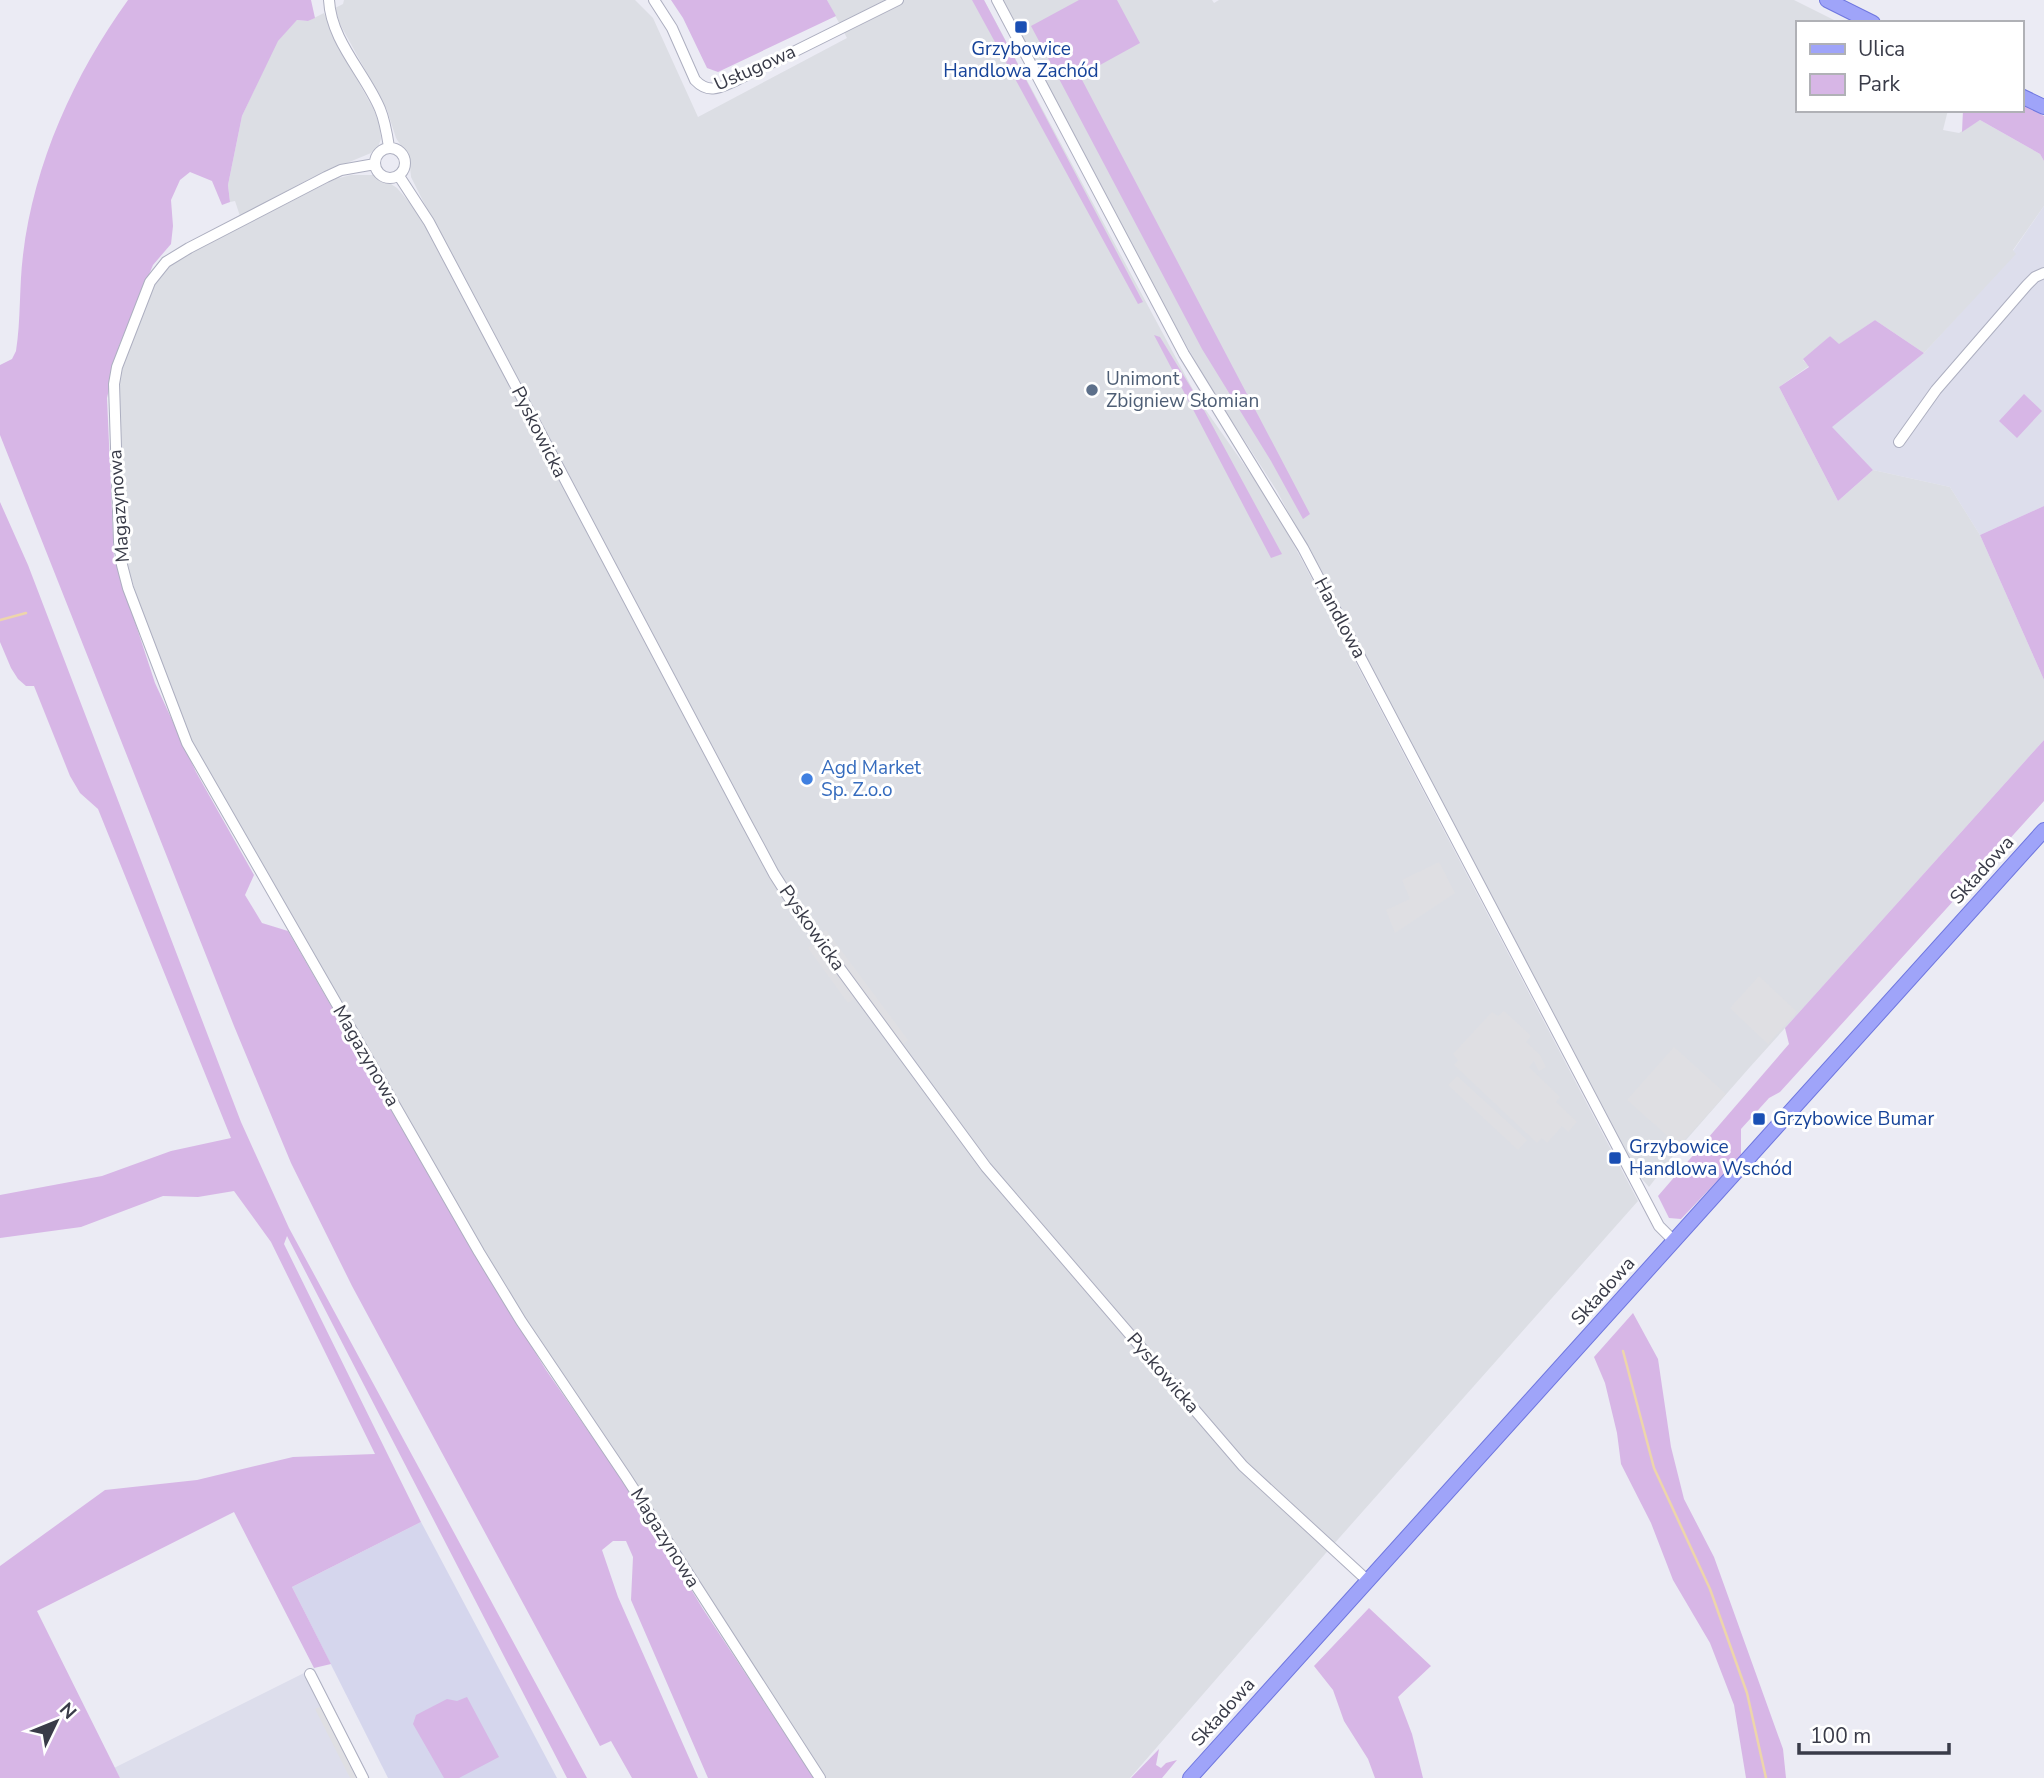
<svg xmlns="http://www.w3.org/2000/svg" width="2044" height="1778" viewBox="0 0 2044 1778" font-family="'Nunito Sans',sans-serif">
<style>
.residential{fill:#dddeec}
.industrial{fill:#dcdee4}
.education{fill:#d5d6ed}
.green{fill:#d7b6e6}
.parking{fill:#dfdfe3}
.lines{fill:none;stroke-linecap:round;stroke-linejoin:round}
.stream{stroke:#edd5ab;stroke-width:2.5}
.minor-casing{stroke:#adafc0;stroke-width:12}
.major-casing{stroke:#6e76df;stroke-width:16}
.minor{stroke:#fff;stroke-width:10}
.major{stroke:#9fa4f9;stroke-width:14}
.transit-dot{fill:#1a4fb4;stroke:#fff;stroke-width:2.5}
.service-dot{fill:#5c6f8a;stroke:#fff;stroke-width:2.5}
.shop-dot{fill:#3f7fe0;stroke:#fff;stroke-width:2.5}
.labels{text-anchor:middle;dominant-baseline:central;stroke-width:6;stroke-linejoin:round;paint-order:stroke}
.transit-label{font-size:19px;fill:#164399;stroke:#fff;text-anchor:start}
.street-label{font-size:19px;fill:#393b48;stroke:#fff}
.service-label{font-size:19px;fill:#4e5e75;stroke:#fff;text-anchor:start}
.shop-label{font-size:19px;fill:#366cbe;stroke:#fff;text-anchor:start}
</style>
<rect width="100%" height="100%" fill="#ebebf4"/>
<!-- residential -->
<path class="residential" d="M2044,206V506L1980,535L1950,487L1873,470L1831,427L1924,353L2015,253L2013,251Z
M314,1668L370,1778H120L114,1768Z"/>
<!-- industrial -->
<path class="industrial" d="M344,0H635L653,18L698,117L847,38L827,0H984L1198,399L1271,503L1303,562L1638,1201L1325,1554L1130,1778H825L623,1463L513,1301L189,739L139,603L125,558L117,382L153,287L163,271L185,256L335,179L351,175H373L388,182L397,188L415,209L424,224L432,219L411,177L409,158L396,138L387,110L340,24L335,8L343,4Z
M1002,0H1212L1214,3L1219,0H1794L1840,23H1797V110H1948L1943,130L1959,133L1980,120L2040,154L2044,161V206L2013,250L2016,254L1924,353L1875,320L1838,345L1830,336L1803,360L1809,366L1779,387L1838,501L1873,470L1950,487L1980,535L2044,680V740L1750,1067L1679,1148L1649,1187L1636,1172L1277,491L1212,390L1160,299Z
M324,13L334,38L374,110L380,126L381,139L378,147L371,153L311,178L240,216L235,201L230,202L228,185L242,116L277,41L297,20L308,21Z"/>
<!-- education -->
<path class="education" d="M421,1522L557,1778H388L292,1587Z"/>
<!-- green -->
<path class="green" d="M128,0H311L315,18L308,21L297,20L278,41L242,116L228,185L230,202L222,205L212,181L190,172L180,180L171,200L173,226L171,244L153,265L119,346L107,398L114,558L155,683L196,772L254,875L245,895L262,923L288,931L458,1226L546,1370L641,1507L703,1609L814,1778H708L631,1600L633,1557L626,1541H613L602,1550L618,1597L698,1778H632L611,1741L600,1746L352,1286L291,1163L234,1026L0,435V365L12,359L16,351C21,320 19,287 23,255C34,163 74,75 128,0Z
M671,0H827L836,16L718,72L707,68L683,18Z
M972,0H984L1143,302L1138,304Z
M1079,0H1117L1140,43L1080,76L1310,514L1303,519L1271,461L1202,349L1031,26Z
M2021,104L2044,116V161L2040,154L1980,120L1962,132L1963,110H2021Z
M1875,320L1924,353L1832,427L1873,470L1838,501L1779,387L1809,367L1803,359L1830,336L1839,344Z
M1154,335L1160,337L1198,399L1282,554L1271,558Z
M2024,394L2042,411L2017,438L1999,421Z
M0,502L28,565L241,1122L289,1228L587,1778H567L287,1236L284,1244L421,1522L292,1587L331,1664L314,1668L234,1512L37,1611L120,1778H0V1566L105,1490L197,1480L293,1457L375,1454L271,1242L234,1191L198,1197L163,1196L81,1227L0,1238V1195L102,1176L171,1151L231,1138L98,809L80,793L70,776L34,686H26L18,679L11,668L0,642Z
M2044,506V680L1980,535Z
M2044,740V801L1780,1092L1769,1098L1741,1129V1156L1681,1219L1669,1218L1658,1196L1789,1044L1785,1028Z
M1633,1313L1658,1359L1671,1447L1684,1499L1714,1557L1783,1749L1786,1778H1746L1734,1705L1710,1643L1673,1580L1651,1523L1621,1464L1617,1433L1605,1383L1594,1357Z
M1369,1608L1431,1666L1398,1697L1412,1734L1423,1778H1375L1368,1759L1344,1721L1333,1690L1314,1666Z
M467,1697L499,1757L459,1778H444L413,1724L416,1715L447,1699L457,1701Z
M1159,1749L1156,1765L1161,1768L1166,1763L1177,1760L1162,1778H1131Z"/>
<!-- parking -->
<path class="parking" d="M1439,862L1455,893L1395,933L1386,910L1410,899L1402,880Z
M826,930L908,1040L898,1048L859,995L848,1003L808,948L817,939L816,937Z
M1759,976L1797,1012L1768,1044L1730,1008Z
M1504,1011L1531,1036L1526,1042L1540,1055L1546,1067L1539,1071L1534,1061L1529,1067L1560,1097L1556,1102L1577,1122L1568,1132L1562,1126L1547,1143L1542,1138L1537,1143L1454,1065L1458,1060L1453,1054L1492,1012L1498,1016Z
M1674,1047L1726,1094L1679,1146L1627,1100Z
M1457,1076L1527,1140L1518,1150L1448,1085Z
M322,1706L359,1778H350L315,1709Z"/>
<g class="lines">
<!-- stream -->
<path class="stream" d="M0,620L26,613
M1623,1351L1654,1468L1710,1589L1747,1693L1766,1778"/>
<defs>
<path id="minor" d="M329,0C331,41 365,73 380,109C385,121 387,134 389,147
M654,0L672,28L695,80C709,95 721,87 737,80L898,0
M997,0L1184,354L1303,548L1659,1226L1674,1241
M375 163a15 15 0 1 1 30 0a15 15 0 1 1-30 0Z
M375,164L341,170L326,177L189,248L166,262L150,282L117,367L114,384L119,542L122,565L128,588L187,743L479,1252L521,1321L626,1477L820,1778
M399,176L429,222L745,820L774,874L797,910L986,1167L1243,1466L1368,1581
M1899,442L1936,390L2027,285L2035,277L2044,273
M310,1674L363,1778"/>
<path id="major" d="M1827,0L1873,23
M2021,96L2044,107
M1190,1778L2044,830"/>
</defs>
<!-- minor casing -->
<use href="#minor" class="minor-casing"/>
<!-- major casing -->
<use href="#major" class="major-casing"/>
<!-- minor -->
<use href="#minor" class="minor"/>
<!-- major -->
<use href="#major" class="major"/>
</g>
<!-- markers -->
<g class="transit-dot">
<rect x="1014" y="20" width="14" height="14" rx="3.5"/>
<rect x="1752" y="1112" width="14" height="14" rx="3.5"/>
<rect x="1608" y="1151" width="14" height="14" rx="3.5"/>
</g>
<circle class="service-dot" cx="1092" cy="390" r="7"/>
<circle class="shop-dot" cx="807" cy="779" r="7"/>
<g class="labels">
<!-- transit labels -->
<g class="transit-label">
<text x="1021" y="49" text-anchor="middle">Grzybowice<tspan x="1021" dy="22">Handlowa Zachód</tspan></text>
<text x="1773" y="1119">Grzybowice Bumar</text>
<text x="1629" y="1147">Grzybowice<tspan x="1629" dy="22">Handlowa Wschód</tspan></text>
</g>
<!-- street labels -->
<g class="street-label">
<text transform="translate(755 68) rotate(-24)">Usługowa</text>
<text transform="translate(539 432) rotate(63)">Pyskowicka</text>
<text transform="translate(119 506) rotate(-94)">Magazynowa</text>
<text transform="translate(1340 618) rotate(62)">Handlowa</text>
<text transform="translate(1982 870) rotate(-48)">Składowa</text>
<text transform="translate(812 928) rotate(55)">Pyskowicka</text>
<text transform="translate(366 1056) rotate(60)">Magazynowa</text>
<text transform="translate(1603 1291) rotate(-48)">Składowa</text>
<text transform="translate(1163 1373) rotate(49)">Pyskowicka</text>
<text transform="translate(665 1538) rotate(58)">Magazynowa</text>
<text transform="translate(1223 1712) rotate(-48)">Składowa</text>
</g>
<!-- service labels -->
<g class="service-label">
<text x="1106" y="379">Unimont<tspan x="1106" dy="22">Zbigniew Słomian</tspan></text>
</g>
<!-- shop labels -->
<g class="shop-label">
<text x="821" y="768">Agd Market<tspan x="821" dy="22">Sp. Z.o.o</tspan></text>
</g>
</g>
<!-- legend -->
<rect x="1796" y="21" width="228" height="91" fill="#ffffff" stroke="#b0b1b6" stroke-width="2"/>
<rect x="1810" y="44" width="35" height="10" fill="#9fa4f9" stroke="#b0b1b6" stroke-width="2"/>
<text x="1858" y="56" font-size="21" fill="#393b48">Ulica</text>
<rect x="1810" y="74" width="35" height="21" fill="#d7b6e6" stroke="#b0b1b6" stroke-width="2"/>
<text x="1858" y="91" font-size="21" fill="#393b48">Park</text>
<!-- north arrow -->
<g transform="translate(56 1722) rotate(47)" stroke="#ffffff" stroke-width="5" paint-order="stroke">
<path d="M0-5L12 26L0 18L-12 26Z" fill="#393b48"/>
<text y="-10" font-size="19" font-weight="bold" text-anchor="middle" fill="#393b48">N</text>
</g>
<!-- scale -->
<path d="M1799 1743v10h150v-10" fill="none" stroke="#393b48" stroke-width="3.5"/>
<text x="1810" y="1743" font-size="21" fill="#393b48" stroke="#ffffff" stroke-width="5" paint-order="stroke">100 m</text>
</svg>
